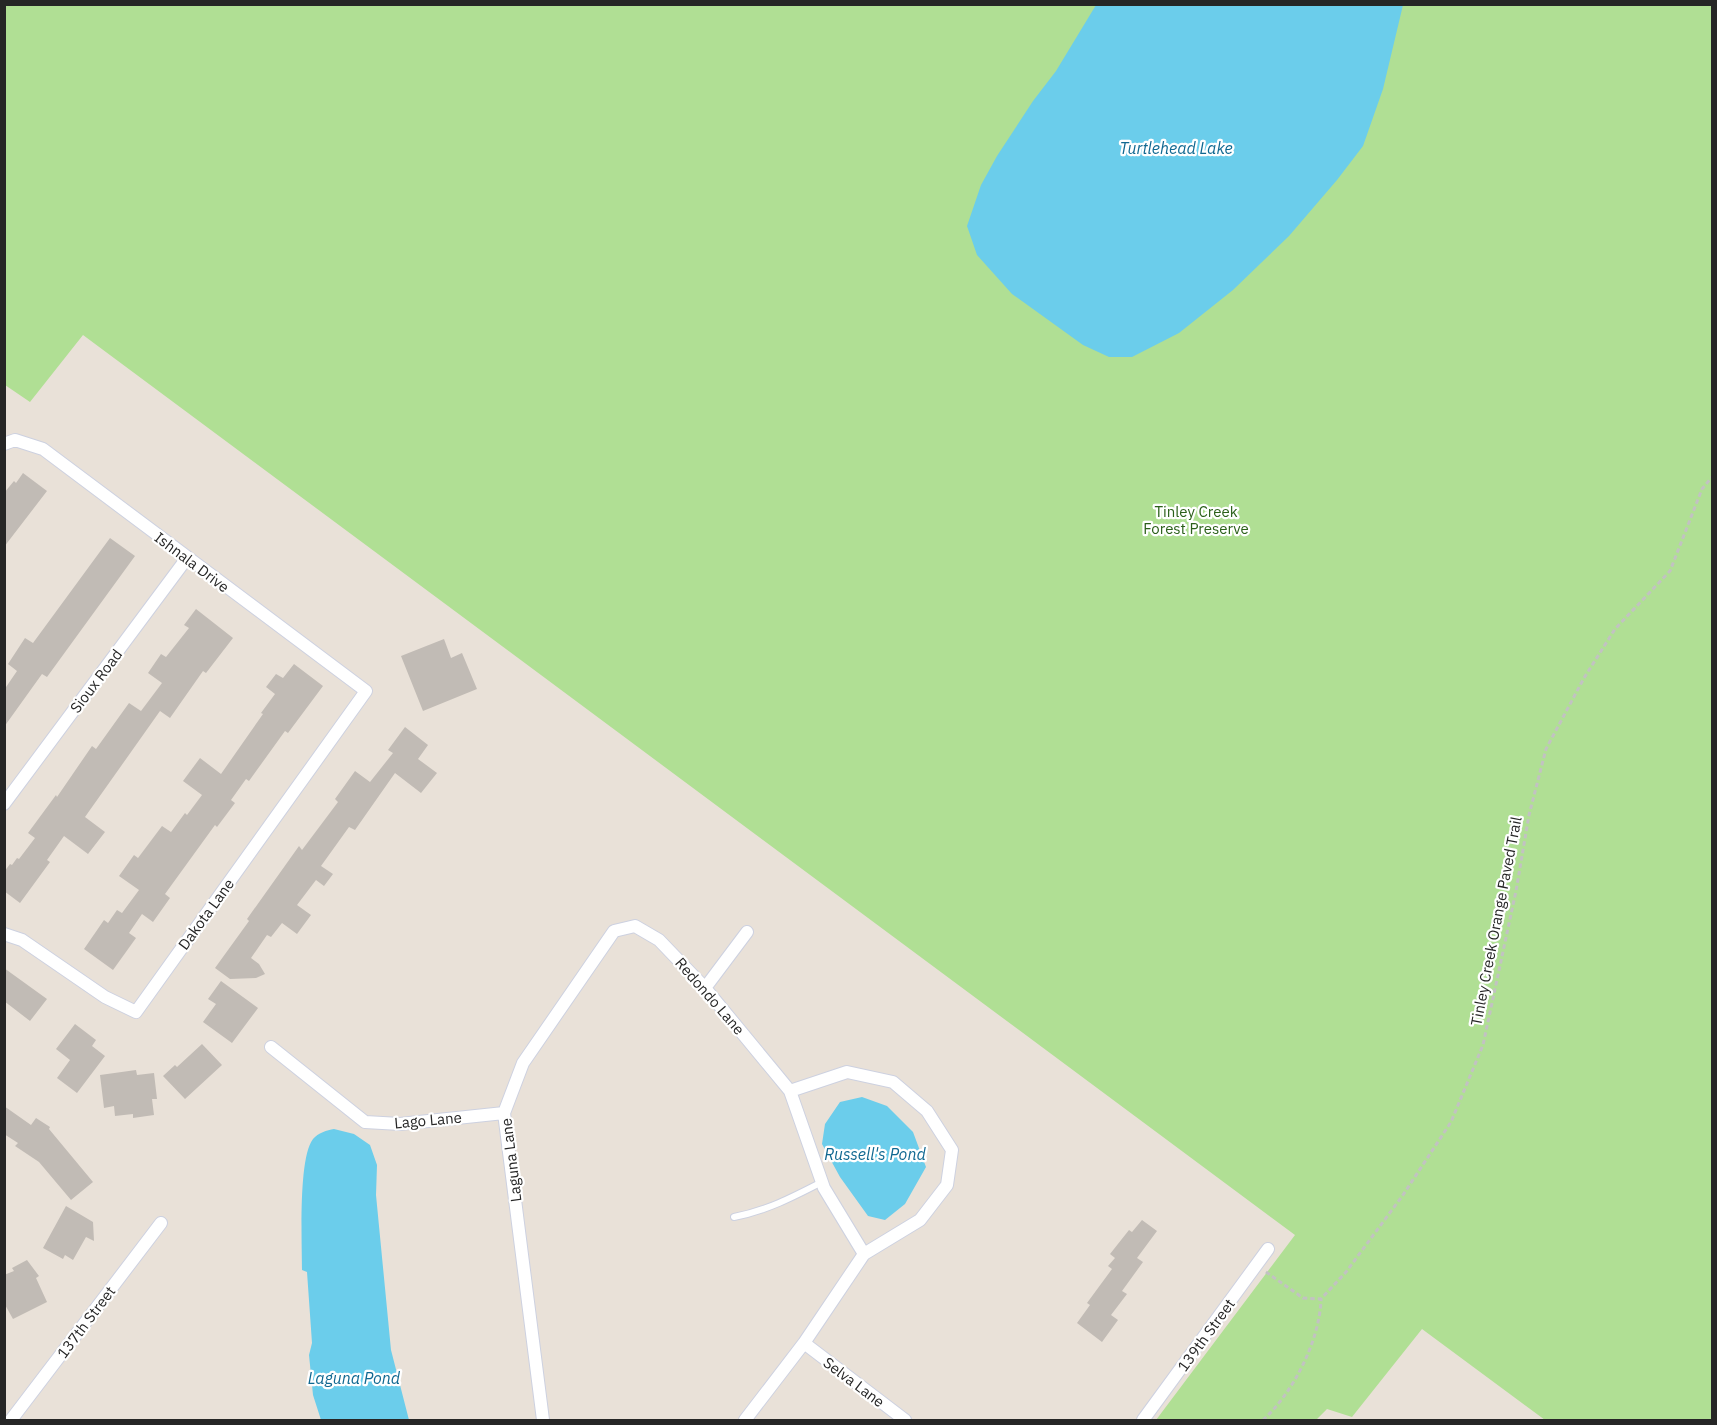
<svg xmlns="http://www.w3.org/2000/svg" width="1717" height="1425" viewBox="0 0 1717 1425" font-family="'IBM Plex Sans',sans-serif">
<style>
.green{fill:#b0df94}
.water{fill:#6bcdeb}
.building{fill:#c1bbb5}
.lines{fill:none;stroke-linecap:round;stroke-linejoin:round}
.service-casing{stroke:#cdd1e0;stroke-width:8}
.minor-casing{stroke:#cdd1e0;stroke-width:14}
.path{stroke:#c2c2c2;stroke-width:3;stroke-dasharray:4.5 3;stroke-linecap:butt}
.service{stroke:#fff;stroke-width:6}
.minor{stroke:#fff;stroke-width:12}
.labels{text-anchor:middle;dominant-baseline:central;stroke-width:4.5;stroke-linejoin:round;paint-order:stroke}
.park-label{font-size:15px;fill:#2b601a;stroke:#fff}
.street-label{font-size:15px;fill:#262626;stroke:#fff}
.water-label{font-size:16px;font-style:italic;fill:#106891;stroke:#fff}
</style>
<rect width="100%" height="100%" fill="#e9e1d8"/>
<!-- green -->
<path class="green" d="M5,5H1712V1420H1545L1422,1329L1352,1417L1327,1409L1316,1420H1156L1295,1235L83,335L30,402L5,385Z"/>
<!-- water -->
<path class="water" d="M1096,5H1403L1383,89L1363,146L1337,180L1289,236L1233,290L1179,333L1132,357H1109L1083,345L1012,294L977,255L967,226L981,185L997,156L1033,101L1056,71Z
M862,1097L887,1106L913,1132L926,1167L905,1204L885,1220L868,1216L840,1177L822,1144L825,1124L840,1102Z
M334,1129L354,1134L370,1145L377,1165L376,1195L391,1350L409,1420H321L313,1395L309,1355L312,1343L307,1272L302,1270C302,1243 298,1158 313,1139C318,1133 327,1130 334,1129Z"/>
<!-- building -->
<path class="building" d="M23,473L47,491L4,547V493L14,481L16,483Z
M110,538L135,556L47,677L42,674L4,727V690L17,671L8,664L25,638L33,643Z
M196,609L233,638L206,673L203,671L170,718L160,711L85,817L105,832L88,854L64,836L47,860L50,862L20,903L4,891V872L10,864L12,865L17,858L19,859L35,838L28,833L56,795L57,797L92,746L96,749L129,703L141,711L162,683L148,673L161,654L166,657L189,628L184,625Z
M444,639L451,658L462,653L477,689L423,711L401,656Z
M294,664L323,686L288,733L285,731L249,781L246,779L231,800L235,803L217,827L215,825L165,894L170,898L153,922L142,914L129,933L136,938L113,970L84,949L104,920L108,923L117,910L122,913L139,890L119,876L134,855L138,858L162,826L171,832L185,813L187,815L202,795L183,781L200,758L221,774L263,714L261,713L275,694L266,687L276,674L283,678Z
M405,727L428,745L418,759L437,773L421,793L395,773L355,830L349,827L321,866L333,874L324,886L316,880L297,905L311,915L297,934L282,923L271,937L267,935L251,958L259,964L265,974L256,978L230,979L215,968L249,921L247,919L299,846L302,850L338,802L335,799L355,771L370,782L393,753L388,750Z
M4,968L47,999L30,1021L4,1001Z
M221,981L258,1008L232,1043L203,1022L216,1004L208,999Z
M75,1024L96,1040L92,1046L105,1056L77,1093L57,1078L70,1060L56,1049Z
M202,1044L222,1065L185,1099L163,1076L175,1065L177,1067Z
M136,1070L137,1075L154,1073L157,1099H152L154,1115L133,1118V1114L115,1116L114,1106L104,1108L100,1075Z
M4,1106L31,1125L36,1118L50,1127L49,1129L93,1182L71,1200L39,1162L15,1146L18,1143L4,1134Z
M66,1206L93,1222L94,1241L86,1237L73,1260L65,1255L63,1259L43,1248Z
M1142,1220L1157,1231L1137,1258L1143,1262L1122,1291L1127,1294L1111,1315L1118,1320L1102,1342L1077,1323L1090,1305L1087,1303L1112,1269L1108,1266L1115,1258L1110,1254L1129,1230L1132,1232Z
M27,1260L39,1276L36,1278L47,1302L13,1319L4,1303V1275L14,1271L12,1268Z"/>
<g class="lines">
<defs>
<path id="service" d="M734,1217C766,1211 793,1197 822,1182"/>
<path id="minor" d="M4,444L15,440L43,449L366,691L136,1012L105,997L22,940L4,934
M4,804L187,558
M705,988L747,932
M271,1047L365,1122L400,1124L504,1113
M790,1091L824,1188L864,1254
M804,1343L905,1420
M11,1420L161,1223
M543,1420L504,1113L523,1063L614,931L635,926L659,940L705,988L790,1091L847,1072L893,1082L927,1111L952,1150L947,1185L920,1220L864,1254L804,1343L745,1420
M1143,1420L1268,1249"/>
</defs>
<!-- service casing -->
<use href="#service" class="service-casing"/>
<!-- minor casing -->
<use href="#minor" class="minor-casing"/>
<!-- path -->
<path class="path" d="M1266,1272L1303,1298L1321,1299L1346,1272L1403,1195L1451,1122L1483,1045L1516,891L1529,815L1546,749L1584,678L1615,629L1670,571L1702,489L1712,477
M1263,1420C1293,1393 1320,1340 1321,1299"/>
<!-- service -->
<use href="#service" class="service"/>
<!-- minor -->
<use href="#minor" class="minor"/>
</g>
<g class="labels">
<!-- park labels -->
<g class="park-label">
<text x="1196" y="511">Tinley Creek<tspan x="1196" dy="17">Forest Preserve</tspan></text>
</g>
<!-- street labels -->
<g class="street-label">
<text transform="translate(192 562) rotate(37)">Ishnala Drive</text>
<text transform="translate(96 681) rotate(-53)">Sioux Road</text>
<text transform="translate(206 914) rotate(-54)">Dakota Lane</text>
<text transform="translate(1496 921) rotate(-79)">Tinley Creek Orange Paved Trail</text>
<text transform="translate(710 996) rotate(49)">Redondo Lane</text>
<text transform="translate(428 1120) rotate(-5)">Lago Lane</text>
<text transform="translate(511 1160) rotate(-97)">Laguna Lane</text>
<text transform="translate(86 1322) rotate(-53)">137th Street</text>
<text transform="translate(1206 1335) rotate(-54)">139th Street</text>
<text transform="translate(854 1382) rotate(37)">Selva Lane</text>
</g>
<!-- water labels -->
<g class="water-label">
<text x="1176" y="148">Turtlehead Lake</text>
<text x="875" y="1154">Russell's Pond</text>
<text x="354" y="1378">Laguna Pond</text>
</g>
</g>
<!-- border -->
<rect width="1717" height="1425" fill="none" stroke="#262626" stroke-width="12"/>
</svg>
